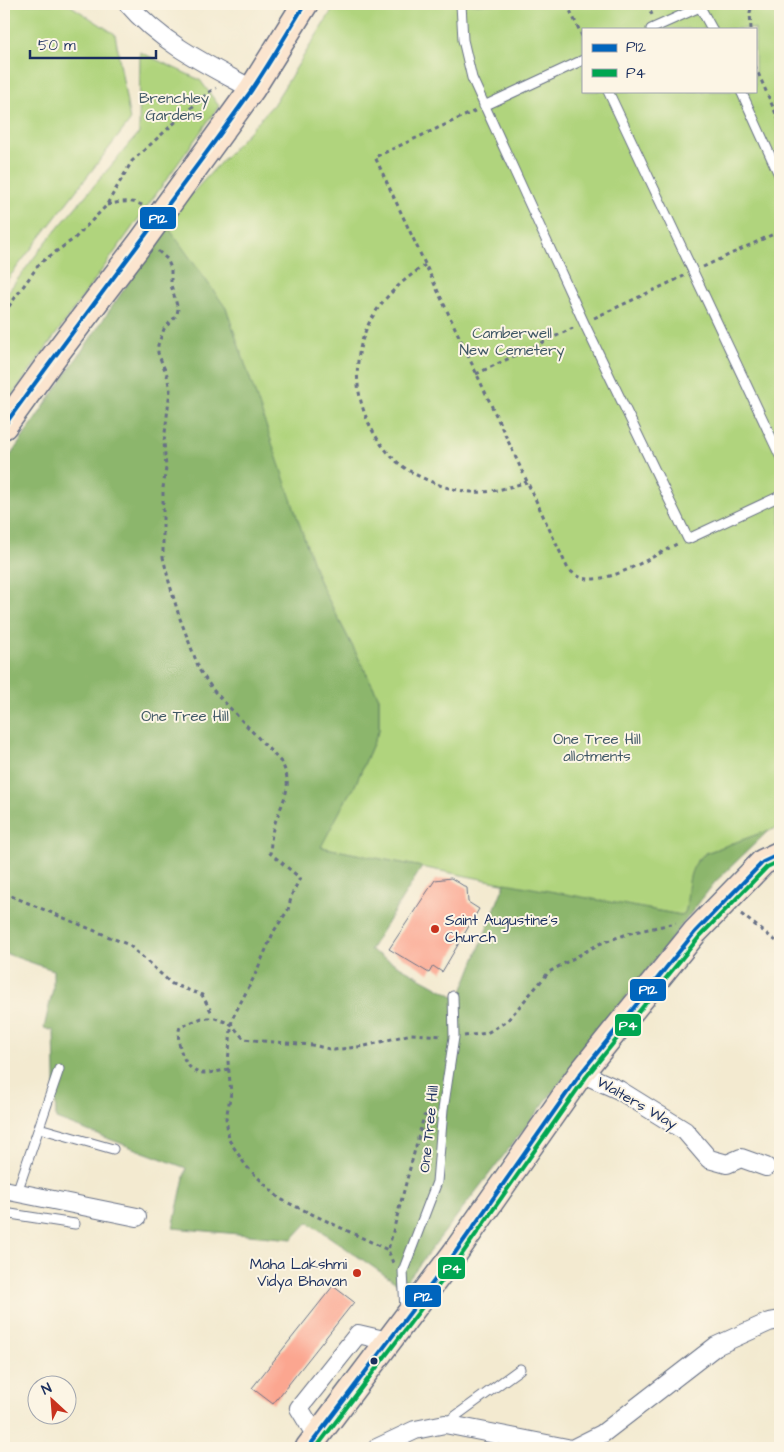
<svg xmlns="http://www.w3.org/2000/svg" width="784" height="1452" viewBox="0 0 784 1452" font-family="'Architects Daughter',sans-serif">
<style>
.green{fill:#b0d47d;stroke:#66826e;fill-rule:evenodd}
.forest{fill:#8cb66c;stroke:#547265}
.building{fill:#fba690}
.lines{fill:none;stroke-linecap:round;stroke-linejoin:round}
.lane-casing{stroke:#677086;stroke-width:11}
.street-casing{stroke:#677086;stroke-width:20}
.secondary-casing{stroke:#677086;stroke-width:28}
.path{stroke:#677086;stroke-width:3;stroke-dasharray:4 4;stroke-linecap:butt}
.lane{stroke:#fff;stroke-width:9}
.street{stroke:#fff;stroke-width:18}
.secondary{stroke:#fbe5cf;stroke-width:25}
.bus-1-casing{stroke:#fcf5e5;stroke-width:8}
.bus-2-casing{stroke:#fcf5e5;stroke-width:8}
.bus-1{stroke:#0065bd;stroke-width:4}
.bus-2{stroke:#00a651;stroke-width:4}
.poi-dot{fill:#c8321e;stroke:#fcf5e5;stroke-width:2}
.bus-dot{fill:#1b2f5e;stroke:#fcf5e5;stroke-width:2}
.labels{text-anchor:middle;dominant-baseline:central;stroke-width:4;stroke-linejoin:round;paint-order:stroke}
.park-label{font-size:15px;fill:#405866;stroke:#fcf5e5}
.poi-label{font-size:15px;fill:#1b2f5e;stroke:#fcf5e5;text-anchor:start}
.street-label{font-size:15px;fill:#1b2f5e;stroke:#fcf5e5}
.line-badge{stroke:#fcf5e5;stroke-width:2}
.badge-label{font-size:14px;text-anchor:middle;font-weight:bold;fill:#fff}
</style>
<rect width="100%" height="100%" fill="#fcf5e5"/>
<filter id="ink" filterUnits="userSpaceOnUse"><feTurbulence type="fractalNoise" baseFrequency=".02" numOctaves="2"/><feDisplacementMap in="SourceGraphic" scale="10" xChannelSelector="R" yChannelSelector="G"/><feConvolveMatrix kernelMatrix="1 2 1 2 8 2 1 2 1" color-interpolation-filters="sRGB"/></filter>
<filter id="wash" filterUnits="userSpaceOnUse"><feTurbulence type="fractalNoise" baseFrequency=".0096" numOctaves="4" result="noise"/><feDisplacementMap in="SourceGraphic" scale="20" xChannelSelector="R" yChannelSelector="G"/><feGaussianBlur stdDeviation="1.12" result="paint"/><feColorMatrix in="noise" values="0 0 0 0 0 0 0 0 0 0 0 0 0 0 0 0 0 1.4 0 .05"/><feComposite in="paint" operator="in"/></filter>
<g filter="url(#wash)">
<rect width="100%" height="100%" fill="#f3ead0"/>
<!-- green -->
<path class="green" d="M4,4H68L115,34L130,121L4,284Z
M336,4H780V827L706,853L697,860L686,910L684,914L681,915L522,887L320,847L349,794L353,790L379,730V698L319,581L165,223L273,105ZM583,29H755V91H583Z
M140,52L200,80L219,106L4,407V297L46,242L139,133Z"/>
<!-- forest -->
<path class="forest" d="M165,223L226,308L319,581L379,698V730L353,790L349,794L321,847L422,867L370,950L459,999L505,883L681,915L684,914L686,910C689,888 686,867 706,853L769,830L715,882L402,1287L308,1222L292,1239L173,1228L186,1168L56,1119L54,1031L44,1028L53,989V970L4,953V465L148,254Z"/>
<g id="blocks">
<!-- building -->
<path class="building" d="M451,878L467,888L468,902L479,909L442,972L433,966L429,973L389,949L435,880Z
M333,1286L354,1302L273,1404L252,1388Z"/>
</g>
</g>
<g filter="url(#ink)">
<use href="#blocks" fill-opacity="0" stroke="#677086" stroke-width="1"/>
<g class="lines">
<defs>
<path id="lane" d="M461,4L463,40L472,78L584,323L688,539L780,496
M700,4V7L712,29
M651,29L700,7
M608,91L780,456
M741,91L780,177
M484,106L583,60
M39,1128L113,1149
M17,1192L59,1069
M4,1213L75,1224
M405,1311L403,1271L437,1182L443,1110L454,1037L453,996
M446,1423L520,1369"/>
<path id="street" d="M128,4C161,43 208,65 252,89
M581,1073L619,1090L685,1131L709,1159L727,1164L741,1158L766,1167
M4,1190L137,1217
M316,1436L299,1408L358,1334L388,1341
M377,1448L415,1430L445,1424L567,1448
M574,1448L602,1434L716,1346L769,1322L780,1320"/>
<path id="secondary" d="M4,426L53,358L142,241L252,89L305,4
M308,1448L455,1253L581,1073L695,932L763,862L780,854"/>
</defs>
<!-- lane casing -->
<use href="#lane" class="lane-casing"/>
<!-- street casing -->
<use href="#street" class="street-casing"/>
<!-- secondary casing -->
<use href="#secondary" class="secondary-casing"/>
<!-- path -->
<path class="path" d="M567,4L583,38
M647,4L653,17
M751,29L750,12L753,4
M755,66L780,123
M475,111L375,157L568,569C574,574 579,578 588,579C615,581 653,556 677,544
M107,205C120,202 131,199 144,206
M158,251L167,259L171,268V285L178,309L177,315L164,329L158,345V353L167,375L170,390L164,442L166,468L163,488V557L169,582L179,616L200,671L214,691L281,762C296,787 280,804 273,829C271,837 271,845 270,853L300,878L292,894L288,910L274,931L254,977L232,1019L228,1062L231,1093L226,1118L229,1140L246,1166L280,1199L388,1250
M425,265C399,283 375,304 364,335C348,379 362,428 395,460C409,473 428,481 445,487C457,490 470,493 483,492C498,491 513,486 527,482
M703,267L780,231
M4,313L40,263L75,238L106,206L132,161L209,92L216,88
M594,318L684,276
M476,374L573,328
M4,893L129,945L172,984L202,995L212,1013
M741,914L780,944
M464,1036L487,1033L507,1021L549,972L599,944L630,933L676,923
M229,1069C219,1071 207,1075 197,1072C183,1067 175,1039 180,1027L202,1018H215L231,1024L244,1039L262,1041L312,1045L334,1050L365,1046L411,1034L443,1036
M393,1263L388,1250L424,1116L430,1114"/>
<!-- lane -->
<use href="#lane" class="lane"/>
<!-- street -->
<use href="#street" class="street"/>
<!-- secondary -->
<use href="#secondary" class="secondary"/>
<defs>
<path id="bus-1" d="M4,426C85,313 171,204 251,91C270,63 287,33 305,4
M308,1448L455,1253L581,1073L695,932L763,862L780,854"/>
<path id="bus-2" d="M316,1448L460,1257L586,1077L700,936L767,867L780,861"/>
</defs>
<!-- bus-1 casing -->
<use href="#bus-1" class="bus-1-casing"/>
<!-- bus-2 casing -->
<use href="#bus-2" class="bus-2-casing"/>
<!-- bus-1 -->
<use href="#bus-1" class="bus-1"/>
<!-- bus-2 -->
<use href="#bus-2" class="bus-2"/>
</g>
</g>
<!-- markers -->
<g class="poi-dot">
<circle cx="435" cy="929" r="5"/>
<circle cx="357" cy="1273" r="5"/>
</g>
<circle class="bus-dot" cx="374" cy="1361" r="4.5"/>
<g class="labels">
<!-- park labels -->
<g class="park-label">
<text x="174" y="98">Brenchley<tspan x="174" dy="17">Gardens</tspan></text>
<text x="512" y="333">Camberwell<tspan x="512" dy="17">New Cemetery</tspan></text>
<text x="185" y="716">One Tree Hill</text>
<text x="597" y="739">One Tree Hill<tspan x="597" dy="17">allotments</tspan></text>
</g>
<!-- poi labels -->
<g class="poi-label">
<text x="445" y="920">Saint Augustine's<tspan x="445" dy="17">Church</tspan></text>
<text x="347" y="1264" text-anchor="end">Maha Lakshmi<tspan x="347" dy="17">Vidya Bhavan</tspan></text>
</g>
<!-- street labels -->
<g class="street-label">
<text transform="translate(637 1103) rotate(30)">Walters Way</text>
<text transform="translate(429 1129) rotate(-84)">One Tree Hill</text>
</g>
</g>
<g class="line-badge">
<rect x="139" y="206" width="38" height="24" rx="5" fill="#0065bd"/>
<rect x="629" y="978" width="38" height="24" rx="5" fill="#0065bd"/>
<rect x="614" y="1013" width="28" height="24" rx="5" fill="#00a651"/>
<rect x="437" y="1256" width="29" height="24" rx="5" fill="#00a651"/>
<rect x="404" y="1284" width="38" height="24" rx="5" fill="#0065bd"/>
</g>
<g class="badge-label">
<text x="158" y="223">P12</text>
<text x="648" y="994">P12</text>
<text x="628" y="1030">P4</text>
<text x="452" y="1273">P4</text>
<text x="423" y="1301">P12</text>
</g>
<!-- margin -->
<rect width="784" height="1452" fill="none" stroke="#fcf5e5" stroke-width="20"/>
<!-- legend -->
<rect x="582" y="28" width="175" height="65" fill="#fcf5e5" stroke="#a2a6af"/>
<rect x="592" y="44" width="25" height="8" fill="#0065bd" stroke="#a2a6af"/>
<text x="626" y="52" font-size="15" fill="#1b2f5e">P12</text>
<rect x="592" y="69" width="25" height="8" fill="#00a651" stroke="#a2a6af"/>
<text x="626" y="78" font-size="15" fill="#1b2f5e">P4</text>
<!-- north arrow -->
<g transform="translate(52 1400) rotate(334)"><circle r="24" fill="#fcf5e5" stroke="#a2a6af"/>
<path d="M0-4L9 19L0 12L-9 19Z" fill="#c8321e"/>
<text y="-8" font-size="14" font-weight="bold" text-anchor="middle" fill="#1b2f5e">N</text>
</g>
<!-- scale -->
<path d="M30 50v8h126v-8" fill="none" stroke="#1b2f5e" stroke-width="2.5"/>
<text x="38" y="50" font-size="15" fill="#1b2f5e" stroke="#fcf5e5" stroke-width="4" paint-order="stroke">50 m</text>
</svg>
